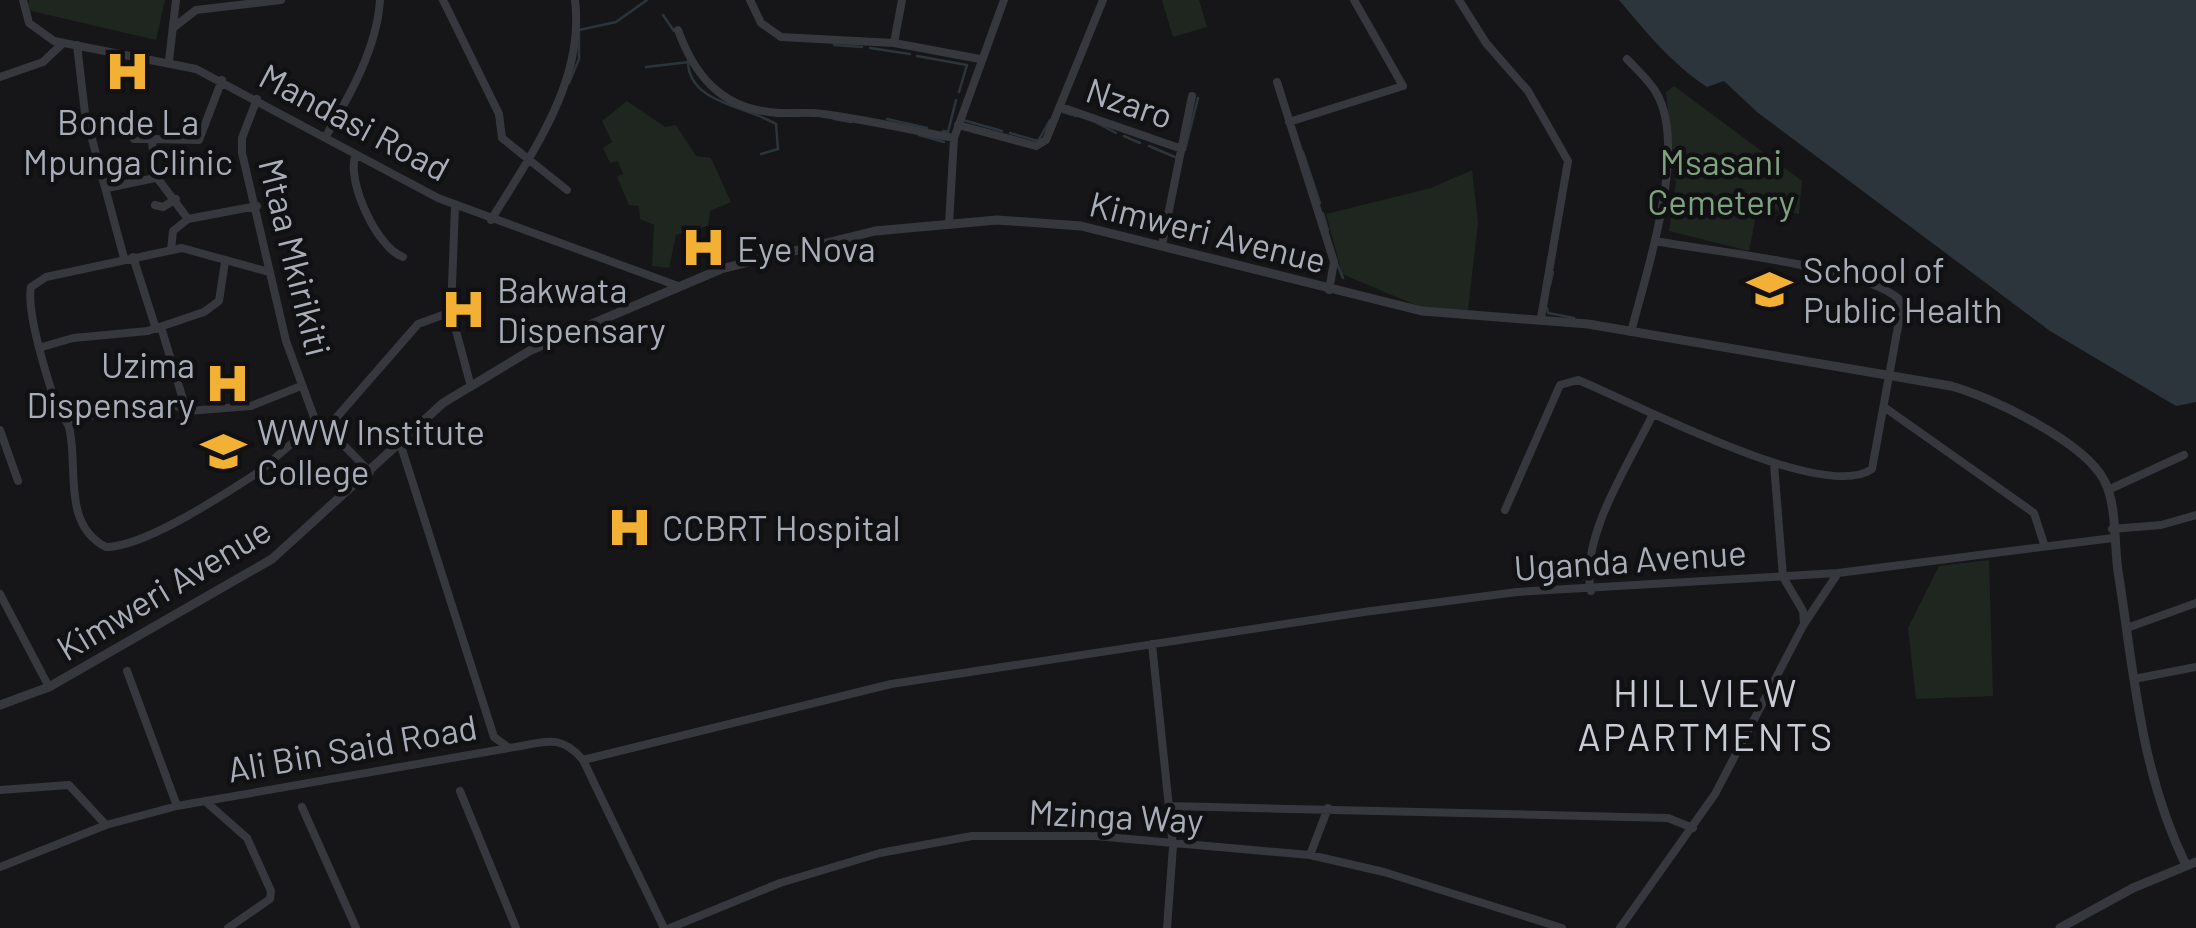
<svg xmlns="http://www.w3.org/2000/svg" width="2196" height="928" viewBox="0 0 2196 928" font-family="Barlow,sans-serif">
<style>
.green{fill:#1e261f}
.water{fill:#2c353c}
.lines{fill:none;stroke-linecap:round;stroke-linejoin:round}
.stream{stroke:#2c353c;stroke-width:2.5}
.minor{stroke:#37383d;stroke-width:8}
.tertiary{stroke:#37383d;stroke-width:9}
.labels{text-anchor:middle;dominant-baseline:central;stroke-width:9;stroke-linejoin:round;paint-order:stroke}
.street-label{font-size:35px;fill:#a8adb8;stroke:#111113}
.poi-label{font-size:35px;fill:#a8adb8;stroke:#111113;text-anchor:start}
.park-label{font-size:35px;fill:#7fa381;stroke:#111113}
.neighbourhood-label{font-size:38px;letter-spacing:2.5px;fill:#c9ccd4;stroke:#111113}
</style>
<rect width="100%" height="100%" fill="#161618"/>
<!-- green -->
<path class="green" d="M29,0H165L156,40L27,10Z
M1162,0H1199L1207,27L1173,37Z
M1674,86L1802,181L1799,214L1758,206L1749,251L1669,231L1676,183L1666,92Z
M627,101L665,127L676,125L696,156L711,158L731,202L710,211L708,226L676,235L669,268L652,266L654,225L640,219L639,206L629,205L617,177L623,174L618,161L610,163L603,148L612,142L602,121Z
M1472,170L1478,222L1468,311L1425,309L1342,274L1326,214L1431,188Z
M1989,560L1993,696L1916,699L1908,628L1939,566Z"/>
<!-- water -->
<path class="water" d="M1619,0H2196V402L2176,406L2050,331L1757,112L1724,81L1707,87C1672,64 1646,32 1619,0Z"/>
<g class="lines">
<!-- stream -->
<path class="stream" d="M663,15L674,31
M834,45L862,47
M870,48L910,54
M917,56L967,65L959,92
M688,60C687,103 746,106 776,124L778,149L761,154
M646,67L689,62
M569,83L579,59V30L616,22L647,0
M1063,112L1076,116
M834,119L851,122
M887,119L927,128
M963,120L1002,131
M1097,123L1116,133
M943,131L948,132L956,100
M1010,133L1038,141L1050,120
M919,135L944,142
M1124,136L1140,143
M1149,146L1175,157
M1185,150L1198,98
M1303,152L1320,203
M1323,213L1328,230
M1336,261L1343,278
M1550,285L1553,272
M1547,308L1548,313L1574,318"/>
<!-- minor -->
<path class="minor" d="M23,0L29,23L54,41L196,69L438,198L678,286
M443,0L499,114L502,138L567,190
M750,0L761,23L781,37L894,43L980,59
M1459,0L1486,43L1528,91L1568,161L1541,318
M173,28L196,10L281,0
M678,30C694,74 720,107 770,112C788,115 806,111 824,114C868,120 911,130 954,138
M894,43L902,0
M77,45L85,113L124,258
M1627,59C1637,70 1650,81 1657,94C1688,150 1646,273 1631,332
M169,61L176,0
M0,77L43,62L62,44
M1277,82L1334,262L1329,290
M257,99L242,138V153L286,341L318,428
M1061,107L1182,149
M1289,122L1403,86L1354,0
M958,125L1036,146L1046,140L1103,0
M89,128L131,124L134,139H148
M326,136C350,95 377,48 380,0
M355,157C347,182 377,248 403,257
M155,175L188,219
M107,188L155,178L152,139L199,140L222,80
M155,205L163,207L176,199
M455,206L451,312L470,383
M491,220C532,153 585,81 575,0
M949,224L954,138L1004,0
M1162,245L1192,96
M171,250L173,231L188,219L257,206
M133,257L156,329
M269,272L182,248L46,277L31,287C26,312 48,381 57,407C60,415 66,419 69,427C79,466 61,524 106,547C144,547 220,497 254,475C279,458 294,434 325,426L370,472
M161,327L185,406
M42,347L73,338L148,331L204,312L219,301L225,262
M1884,407L2034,513L2044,544
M67,422L102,413L174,405L188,411L251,406L301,386
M329,426L418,324L451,312
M0,430L18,481
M400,443L494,737L509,748C541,744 559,731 583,760L664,928
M1774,464L1783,577L1803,611L1804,624
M2108,490L2184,455
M1505,510L1560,385L1578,380C1631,401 1823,504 1872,469L1901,310L1899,299C1862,266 1708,251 1655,241
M2112,529L2161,525L2196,515
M1591,591C1579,538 1630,462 1653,414
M0,594L49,687
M2127,628L2196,603
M1152,644L1173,846L1167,928
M127,671L177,806
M2134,679L2196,667
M583,760L891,684L1364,612L1517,592L1838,573L2113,538
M0,790L69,785L106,825
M460,791L516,928
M205,801L247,838L271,891L270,899L228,928
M1170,806L1668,818L1693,828
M302,807L356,928
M1310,855L1328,808
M0,867L106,825L177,806L509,748
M670,928L780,883L880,853L972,836H1095L1310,855L1384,872L1562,928
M1620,928L1715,794L1804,624L1838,573"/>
<!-- tertiary -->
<path class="tertiary" d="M0,705L49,687L272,559L443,403L531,350L721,269L875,231L997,220L1081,226L1422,311L1588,324L1951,386C1992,397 2084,442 2104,480C2117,504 2114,544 2118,571C2134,672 2140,771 2186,865
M2060,928L2133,888L2196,862"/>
</g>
<!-- icons -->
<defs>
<symbol id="hospital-bare" viewBox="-9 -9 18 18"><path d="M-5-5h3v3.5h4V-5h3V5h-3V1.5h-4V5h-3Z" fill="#f2b134" stroke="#111113" stroke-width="2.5" paint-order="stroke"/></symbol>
<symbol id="university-bare" viewBox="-9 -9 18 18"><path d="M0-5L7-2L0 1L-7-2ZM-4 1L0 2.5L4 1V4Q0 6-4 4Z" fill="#f2b134" stroke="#111113" stroke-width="2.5" paint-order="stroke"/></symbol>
</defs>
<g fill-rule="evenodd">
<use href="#hospital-bare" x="96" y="40" width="63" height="63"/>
<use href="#hospital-bare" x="672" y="216" width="63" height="63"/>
<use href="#university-bare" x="1738" y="258" width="63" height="63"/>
<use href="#hospital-bare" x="432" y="278" width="63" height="63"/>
<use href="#hospital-bare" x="196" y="352" width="63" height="63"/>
<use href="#university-bare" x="192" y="420" width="63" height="63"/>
<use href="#hospital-bare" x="598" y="496" width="63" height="63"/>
</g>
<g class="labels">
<!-- street labels -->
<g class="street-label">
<text transform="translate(1130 102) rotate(19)">Nzaro</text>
<text transform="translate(355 121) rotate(28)">Mandasi Road</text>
<text transform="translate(1208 231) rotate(14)">Kimweri Avenue</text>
<text transform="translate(296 257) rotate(76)">Mtaa Mkirikiti</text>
<text transform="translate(1630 559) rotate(-4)">Uganda Avenue</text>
<text transform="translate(163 588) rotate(-31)">Kimweri Avenue</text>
<text transform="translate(352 747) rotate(-10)">Ali Bin Said Road</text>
<text transform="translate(1116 815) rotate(3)">Mzinga Way</text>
</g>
<!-- poi labels -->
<g class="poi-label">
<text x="128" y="121" text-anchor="middle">Bonde La<tspan x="128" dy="40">Mpunga Clinic</tspan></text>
<text x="737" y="248">Eye Nova</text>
<text x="1803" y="269">School of<tspan x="1803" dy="40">Public Health</tspan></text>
<text x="497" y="289">Bakwata<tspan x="497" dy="40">Dispensary</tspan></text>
<text x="195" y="364" text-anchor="end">Uzima<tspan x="195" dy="40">Dispensary</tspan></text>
<text x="257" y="431">WWW Institute<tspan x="257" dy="40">College</tspan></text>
<text x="662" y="527">CCBRT Hospital</text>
</g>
<!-- park labels -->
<g class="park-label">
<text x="1721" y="161">Msasani<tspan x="1721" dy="40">Cemetery</tspan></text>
</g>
<!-- neighbourhood labels -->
<g class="neighbourhood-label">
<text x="1706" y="692">HILLVIEW<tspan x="1706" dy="44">APARTMENTS</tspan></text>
</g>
</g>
</svg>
